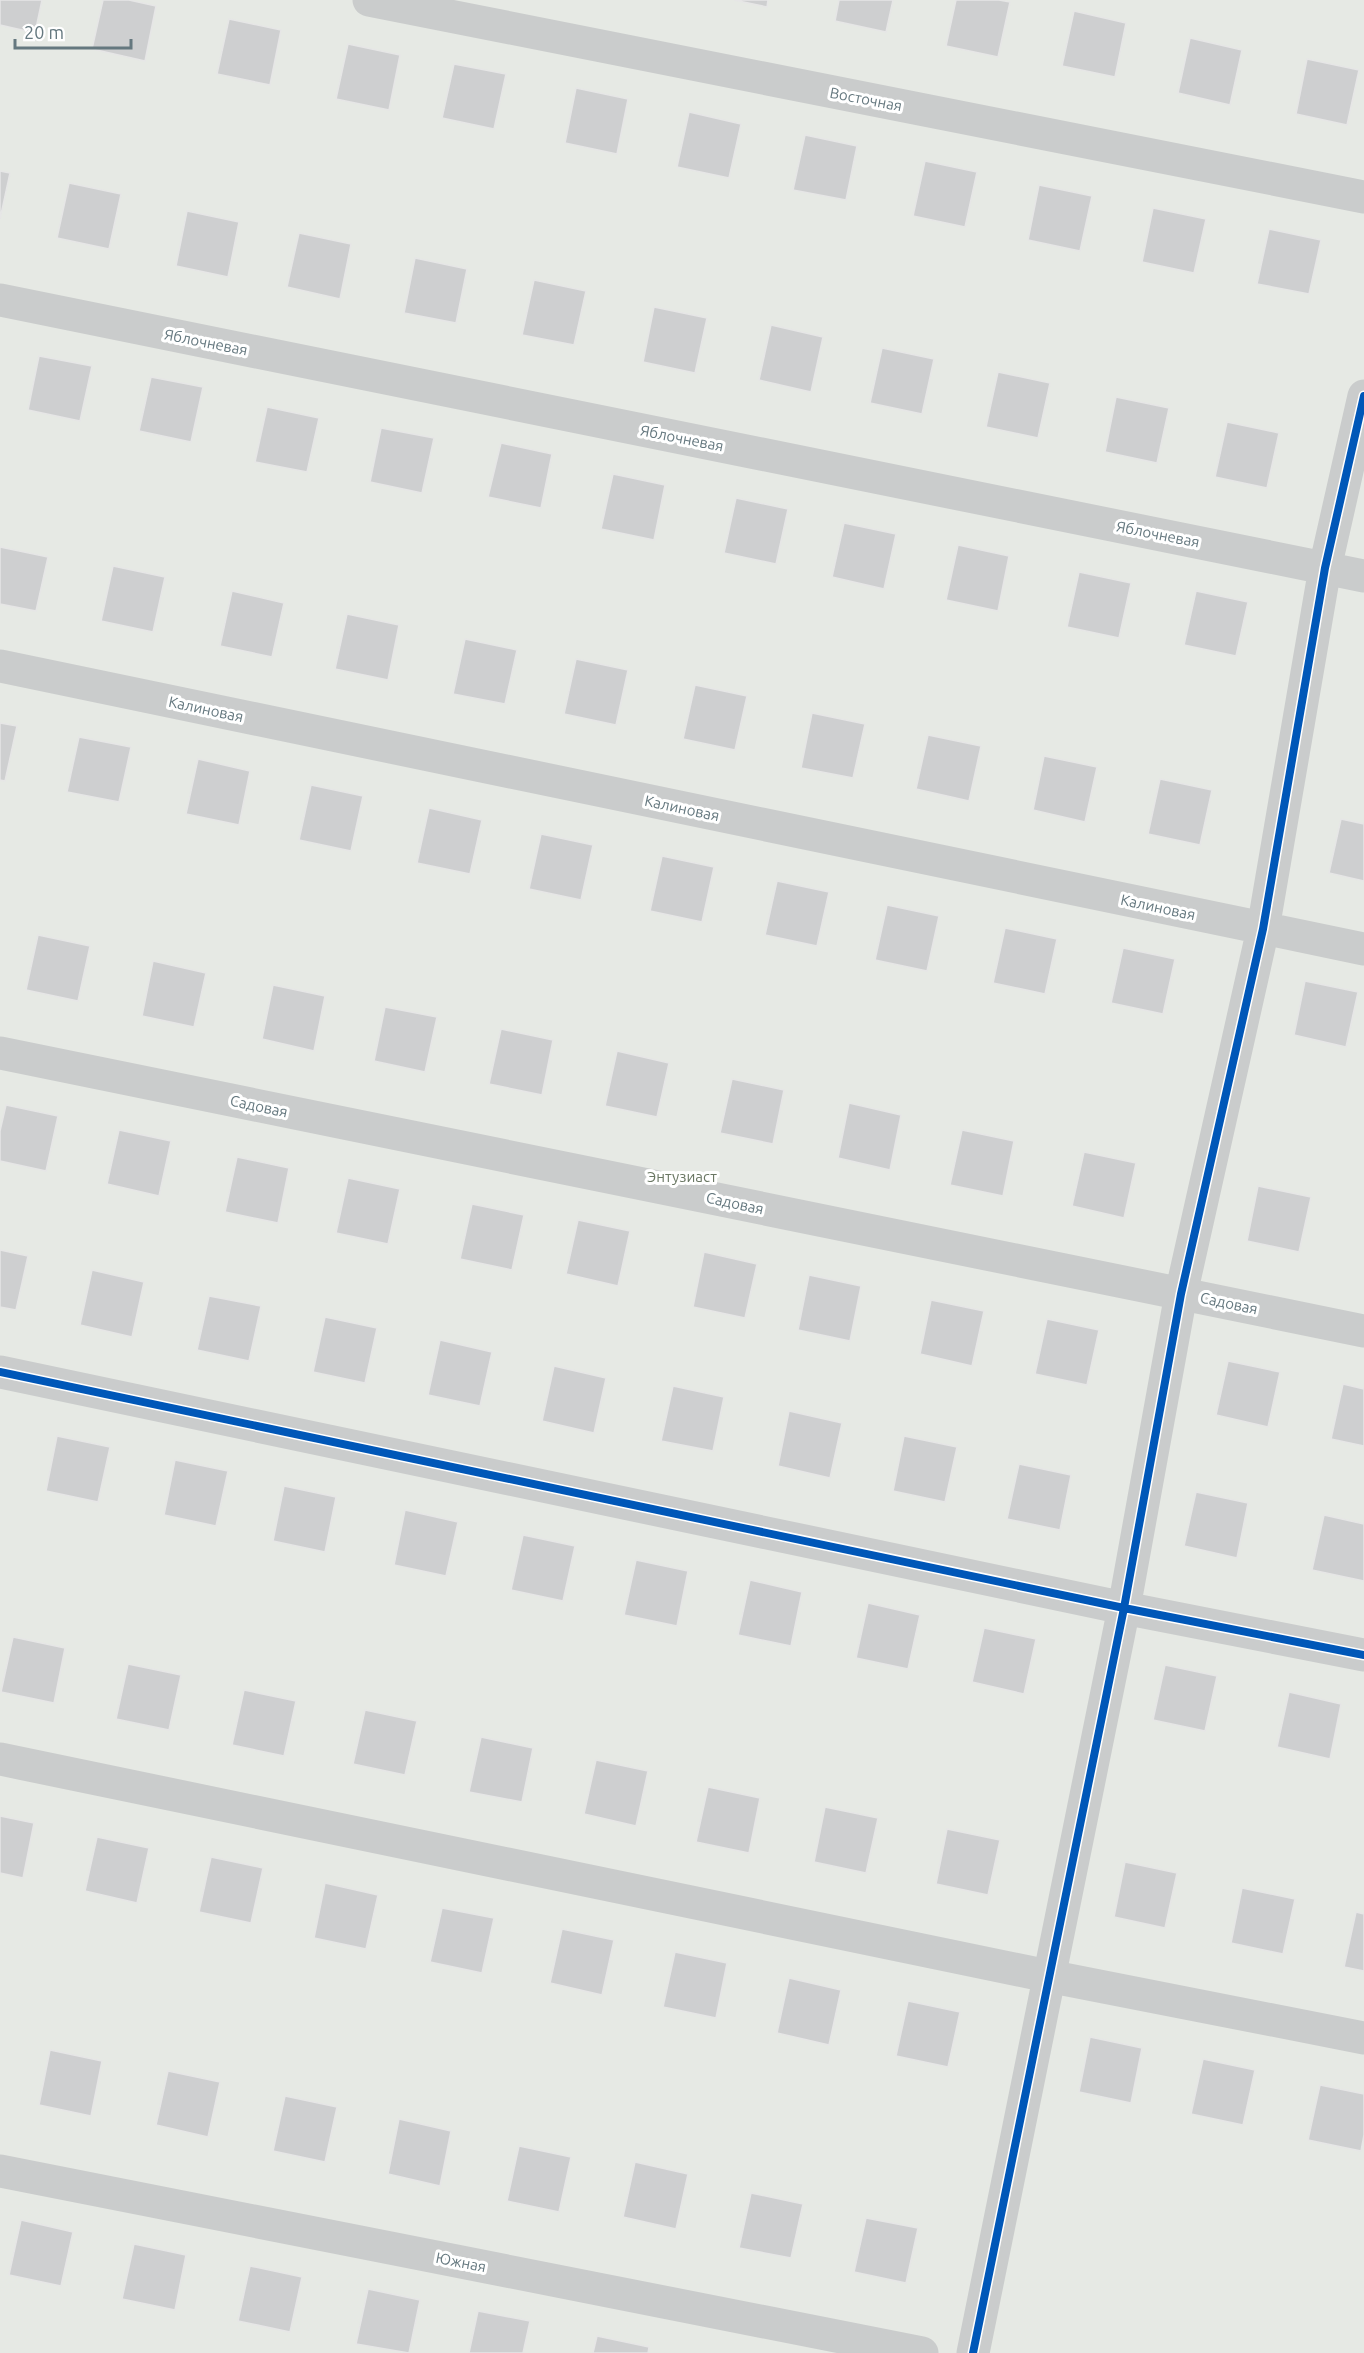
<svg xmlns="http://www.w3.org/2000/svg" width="1364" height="2353" viewBox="0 0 1364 2353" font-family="Ubuntu,sans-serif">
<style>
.green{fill:#e6e9e4}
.building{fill:#cecfd0;stroke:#e6e6e6;stroke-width:1.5}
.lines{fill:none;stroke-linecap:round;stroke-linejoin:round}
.minor{stroke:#cacccc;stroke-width:33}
.cycleway-casing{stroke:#fff;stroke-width:11}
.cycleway{stroke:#0057b8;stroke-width:8}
.labels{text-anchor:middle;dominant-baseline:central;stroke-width:6;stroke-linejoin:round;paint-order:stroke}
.street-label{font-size:15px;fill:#65787f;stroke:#fff}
.park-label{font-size:15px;fill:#6a7763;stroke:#fff}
</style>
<rect width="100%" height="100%" fill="#f7f7f7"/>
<!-- green -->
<path class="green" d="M0,0H1364V2353H0Z"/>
<!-- building -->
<path class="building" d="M0,0H42L35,33L0,25Z
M103,0H129L156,6L145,61L92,49Z
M734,0H768L767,7Z
M839,0H893L886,32L835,21Z
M956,0H999L1010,2L998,57L946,46Z
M1074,11L1126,23L1115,77L1062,66Z
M229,19L281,30L270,85L217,74Z
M1190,38L1242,50L1230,105L1178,93Z
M348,44L400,55L389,110L336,99Z
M1307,59L1359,70L1347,125L1296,114Z
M454,64L506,74L494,129L442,118Z
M576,88L628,99L617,154L565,143Z
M689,112L741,124L729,178L677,167Z
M805,135L857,146L846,200L793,190Z
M925,161L977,172L965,227L913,216Z
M0,171L10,173L0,219Z
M69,183L121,194L109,249L57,238Z
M1039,185L1092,196L1080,251L1028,240Z
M1153,208L1206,219L1194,273L1142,262Z
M187,211L239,222L228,277L176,266Z
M1269,229L1321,240L1309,294L1257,284Z
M299,233L351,244L340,299L287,287Z
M415,258L467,269L456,323L404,313Z
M534,280L586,291L574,345L522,335Z
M654,307L707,318L695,373L643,362Z
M771,325L823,337L811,392L759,380Z
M882,348L934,359L922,414L870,403Z
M39,356L92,366L80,421L28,410Z
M998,372L1050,383L1038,438L986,427Z
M151,377L203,387L191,442L139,431Z
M1116,397L1169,408L1157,463L1105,452Z
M267,407L319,418L307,472L255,462Z
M1227,422L1279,433L1267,488L1215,477Z
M381,428L434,438L422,493L370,482Z
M501,443L552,454L541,508L488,497Z
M613,474L665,485L654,540L601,529Z
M736,498L788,509L776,564L724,553Z
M844,523L896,534L884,589L832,577Z
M958,545L1009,556L998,611L946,600Z
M0,547L48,557L36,611L0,604Z
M113,566L165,577L153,632L101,621Z
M1079,572L1131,583L1119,638L1067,627Z
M232,591L284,603L272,657L220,646Z
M1196,591L1248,602L1236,656L1184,645Z
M347,614L399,625L388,680L335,669Z
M465,639L517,650L505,704L453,694Z
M576,659L628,670L616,725L564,714Z
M695,685L747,696L735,750L683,739Z
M812,713L865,724L853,778L801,768Z
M0,723L17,726L5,781L0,780Z
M928,735L981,746L969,801L916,789Z
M79,737L131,747L119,802L67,792Z
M1044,756L1097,767L1085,822L1033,810Z
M198,759L250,771L239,825L186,814Z
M1160,779L1212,790L1200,845L1148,834Z
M311,785L363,796L351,851L299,840Z
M429,808L482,820L470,874L417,863Z
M1341,819L1364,824V881L1329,873Z
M541,834L593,845L581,900L529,889Z
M662,856L714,867L702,922L650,911Z
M777,881L829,892L817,946L765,935Z
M887,905L939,916L927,971L875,960Z
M1005,928L1057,939L1045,994L993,983Z
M38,935L90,946L78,1001L26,990Z
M1123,948L1175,959L1163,1014L1111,1003Z
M153,961L206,973L194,1027L142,1016Z
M1305,981L1358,992L1346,1047L1294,1035Z
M273,985L325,996L314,1051L262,1039Z
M385,1007L437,1017L425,1072L374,1061Z
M501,1029L553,1040L542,1095L489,1084Z
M617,1051L669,1063L657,1117L605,1106Z
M732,1079L784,1090L773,1144L720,1133Z
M849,1103L901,1115L890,1170L838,1158Z
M6,1105L58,1116L46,1171L0,1161V1131Z
M119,1130L171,1141L159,1196L107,1184Z
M962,1130L1014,1141L1003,1196L950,1185Z
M1084,1152L1136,1163L1124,1218L1072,1206Z
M237,1157L289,1168L278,1223L225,1212Z
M348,1178L400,1189L388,1244L336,1233Z
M1258,1186L1311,1197L1299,1252L1247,1241Z
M472,1204L524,1215L512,1270L460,1259Z
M578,1220L630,1231L618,1286L566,1274Z
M0,1250L28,1256L16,1310L0,1307Z
M704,1252L757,1264L745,1318L693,1307Z
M92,1270L144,1282L132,1337L80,1325Z
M809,1275L861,1286L850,1341L798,1330Z
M209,1296L261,1306L249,1361L197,1350Z
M931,1300L984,1311L972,1366L920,1354Z
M325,1317L377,1328L365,1383L313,1372Z
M1047,1319L1099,1330L1087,1385L1035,1374Z
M440,1340L492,1352L480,1406L428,1395Z
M1228,1361L1280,1372L1268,1427L1216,1415Z
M554,1366L606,1378L594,1433L542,1421Z
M1343,1384L1364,1389V1446L1331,1439Z
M673,1386L724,1397L713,1451L661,1441Z
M789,1411L842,1423L830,1478L778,1466Z
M57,1436L110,1447L98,1502L46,1491Z
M904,1436L957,1447L945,1502L893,1491Z
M175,1460L228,1471L216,1526L164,1515Z
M1019,1464L1071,1475L1060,1530L1007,1519Z
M284,1486L336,1497L325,1552L273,1541Z
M1196,1492L1248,1503L1237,1558L1184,1546Z
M405,1510L458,1522L446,1576L394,1565Z
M1324,1515L1364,1524V1581L1312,1570Z
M523,1535L575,1546L563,1601L511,1590Z
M636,1560L688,1571L677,1626L624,1615Z
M750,1580L802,1592L791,1646L738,1635Z
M868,1603L920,1615L908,1669L856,1658Z
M984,1628L1036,1639L1024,1694L972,1682Z
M13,1637L65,1648L54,1703L1,1692Z
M128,1664L181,1675L169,1730L116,1719Z
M1165,1665L1217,1676L1205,1731L1153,1720Z
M244,1690L296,1701L284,1756L232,1745Z
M1289,1692L1341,1704L1330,1759L1277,1747Z
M365,1710L417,1721L405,1775L353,1764Z
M481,1737L533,1748L522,1802L469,1792Z
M596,1760L648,1771L636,1826L584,1814Z
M708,1787L760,1798L749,1853L696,1842Z
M825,1807L878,1818L866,1873L814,1862Z
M0,1816L34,1823L23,1878L0,1873Z
M947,1829L1000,1840L988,1895L936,1884Z
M97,1837L149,1848L137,1903L85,1891Z
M211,1857L263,1868L251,1923L199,1912Z
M1125,1862L1177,1873L1165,1928L1114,1917Z
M325,1883L378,1895L366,1949L314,1938Z
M1242,1888L1295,1899L1283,1954L1231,1943Z
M442,1908L494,1918L482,1973L430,1962Z
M1356,1912L1364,1914V1971L1344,1967Z
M562,1929L614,1940L602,1995L550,1983Z
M675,1952L727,1963L716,2018L663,2007Z
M789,1978L841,1990L829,2045L777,2033Z
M908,2001L960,2012L948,2067L896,2056Z
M1090,2037L1142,2048L1131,2103L1079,2092Z
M50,2050L102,2061L91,2116L39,2105Z
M1203,2059L1255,2070L1243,2125L1191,2114Z
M168,2071L220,2082L208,2137L156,2125Z
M1320,2085L1364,2094V2135L1361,2151L1308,2140Z
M285,2096L337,2107L325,2162L273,2151Z
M399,2119L451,2131L440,2186L388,2174Z
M519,2146L571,2157L559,2212L507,2201Z
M635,2162L688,2174L676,2229L623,2217Z
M751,2193L803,2204L791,2258L739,2248Z
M866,2218L918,2228L906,2283L854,2272Z
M21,2220L73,2232L61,2286L9,2275Z
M134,2244L186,2255L175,2310L122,2299Z
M250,2266L302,2277L290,2332L238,2321Z
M368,2289L420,2300L409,2353L356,2344Z
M478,2311L530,2321L523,2353H469Z
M597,2336L649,2347L648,2353H593Z"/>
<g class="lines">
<!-- minor -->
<path class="minor" d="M369,0L1364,197
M0,300L1364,576
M0,666L1364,949
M0,1053L1364,1331
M0,1372L1124,1608L1364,1655
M0,1759L1048,1976L1364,2038
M0,2171L922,2353
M973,2353L1124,1608L1181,1294L1263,929L1325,568L1364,396"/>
<defs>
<path id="cycleway" d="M0,1372L1124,1608L1364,1655
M973,2353L1124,1608L1181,1294L1263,929L1325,568L1364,396"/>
</defs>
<!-- cycleway casing -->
<use href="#cycleway" class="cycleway-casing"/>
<!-- cycleway -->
<use href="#cycleway" class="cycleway"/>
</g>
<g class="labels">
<!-- street labels -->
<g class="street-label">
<text transform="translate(866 99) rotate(11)">Восточная</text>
<text transform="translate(206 342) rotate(11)">Яблочневая</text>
<text transform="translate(682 438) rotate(11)">Яблочневая</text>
<text transform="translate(1158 534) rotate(11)">Яблочневая</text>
<text transform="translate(206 709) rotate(12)">Калиновая</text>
<text transform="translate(682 808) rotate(12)">Калиновая</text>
<text transform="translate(1158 907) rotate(12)">Калиновая</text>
<text transform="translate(259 1106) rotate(12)">Садовая</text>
<text transform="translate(735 1203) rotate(12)">Садовая</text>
<text transform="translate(1229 1303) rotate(12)">Садовая</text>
<text transform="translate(461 2262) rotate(11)">Южная</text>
</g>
<!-- park labels -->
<g class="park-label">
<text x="682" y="1176">Энтузиаст</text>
</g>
</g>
<!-- scale -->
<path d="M15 39v9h116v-9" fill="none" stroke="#65787f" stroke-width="3"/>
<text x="24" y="39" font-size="18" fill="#65787f" stroke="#ffffff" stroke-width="4.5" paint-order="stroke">20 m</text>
</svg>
